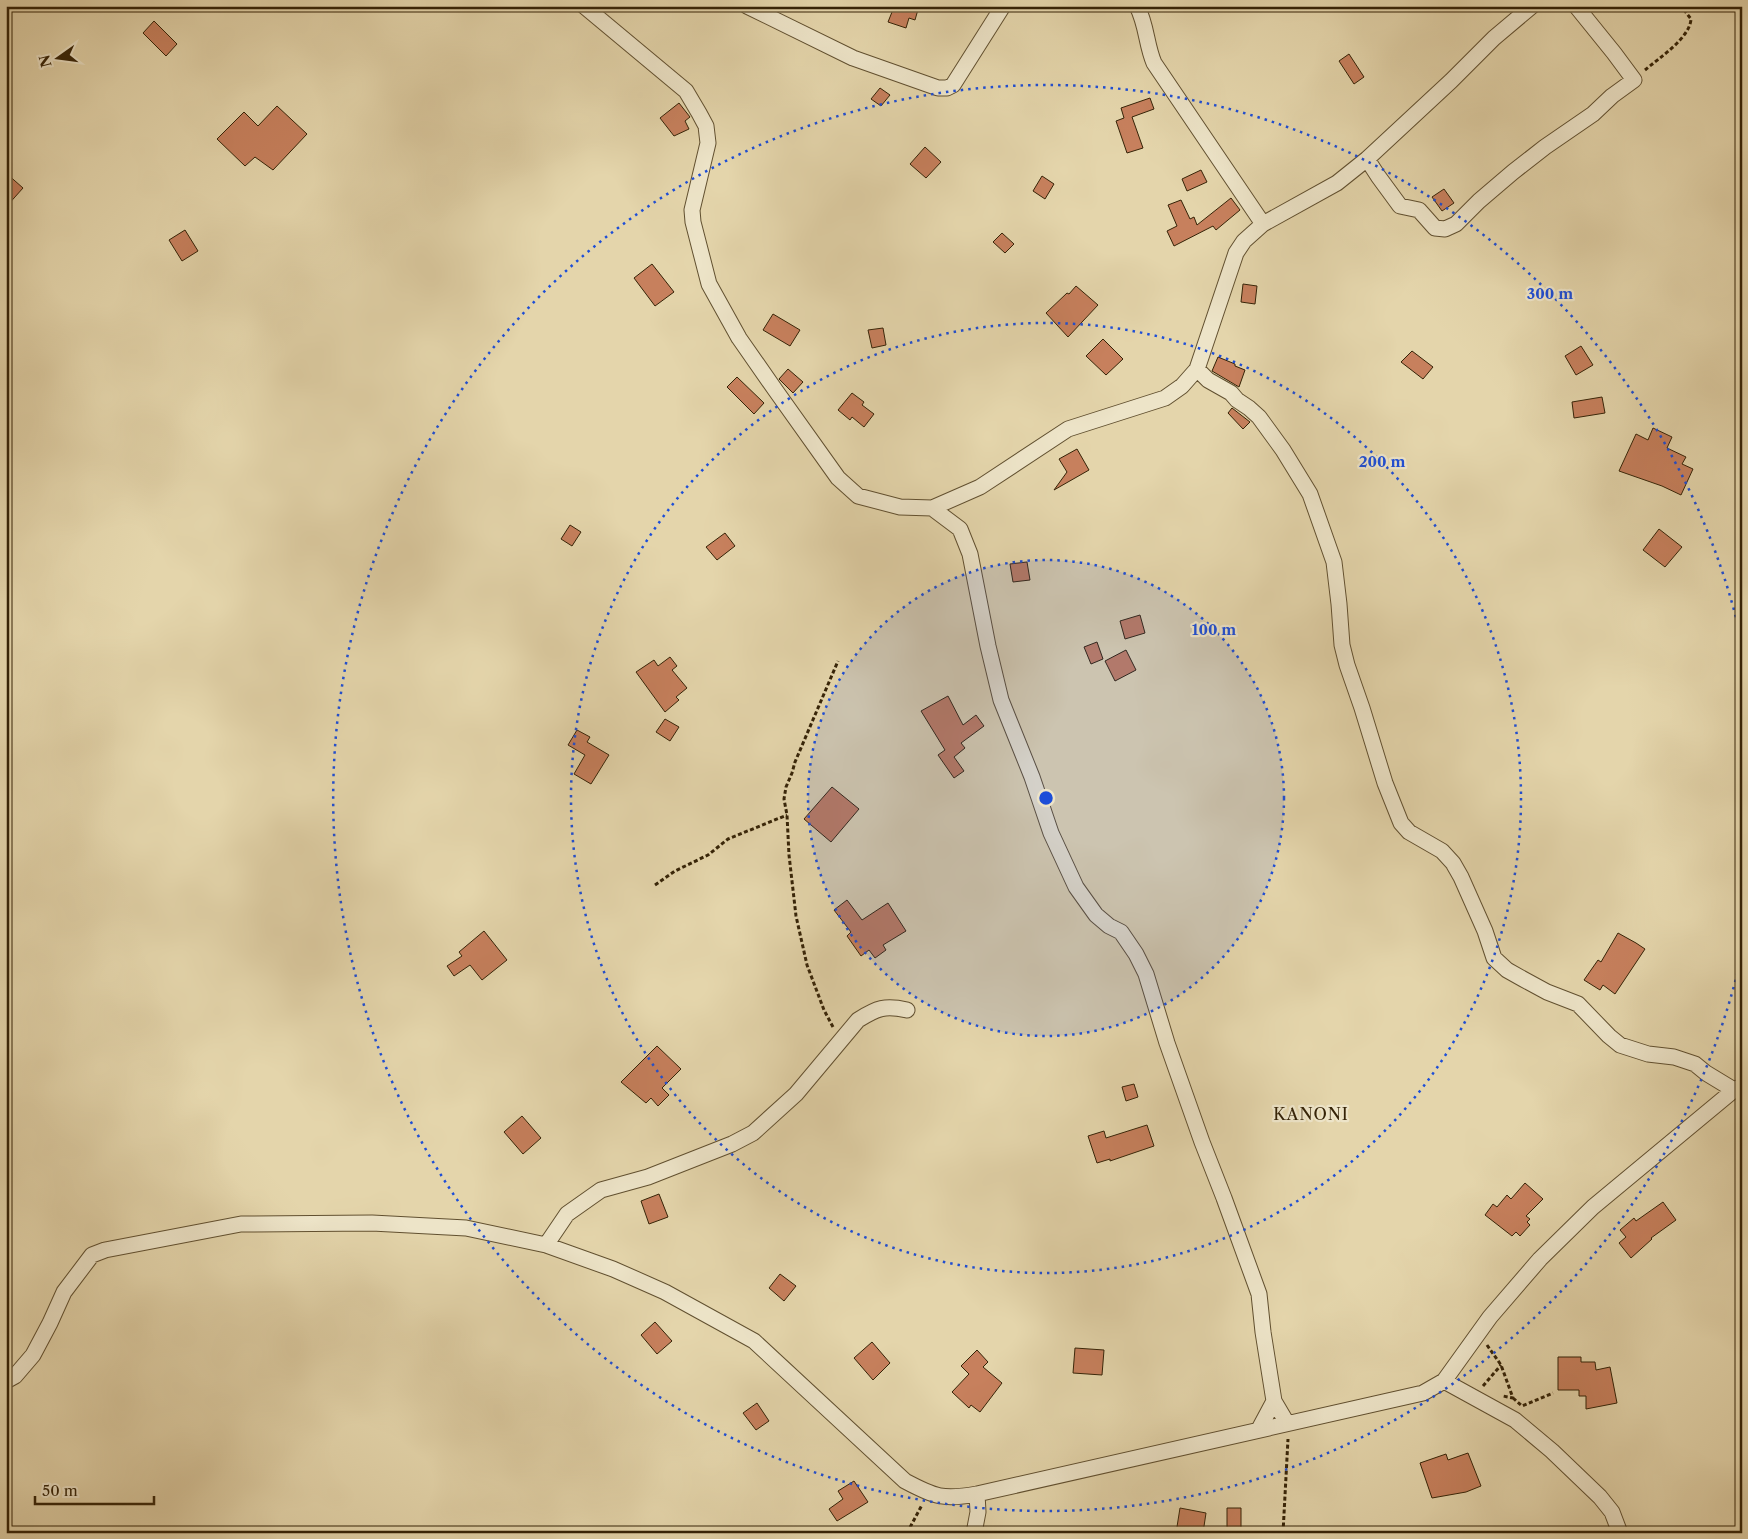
<svg xmlns="http://www.w3.org/2000/svg" width="1748" height="1539" viewBox="0 0 1748 1539" font-family="'Libre Caslon Text',serif">
<style>
.building{fill:#c7805d;stroke:#352307}
.lines{fill:none;stroke-linecap:round;stroke-linejoin:round}
.street-casing{stroke:#615030;stroke-width:17}
.path{stroke:#352307;stroke-width:3;stroke-dasharray:4 2.5;stroke-linecap:butt}
.street{stroke:#ede4c8;stroke-width:15}
.ring{fill:none;stroke:#1d4ed8;stroke-width:2.5;stroke-dasharray:2.5 5}
.labels{text-anchor:middle;dominant-baseline:central;stroke-width:4.5;stroke-linejoin:round;paint-order:stroke}
.quarter-label{font-size:16px;letter-spacing:1px;fill:#352307;stroke:#ede4c8}
.centre{fill:#1d4ed8;stroke:#ede4c8;stroke-width:2.5}
.ring-label{font-size:15px;text-anchor:middle;font-weight:bold;fill:#1d4ed8;stroke:#ede4c8;stroke-width:4.5;stroke-linejoin:round;paint-order:stroke}
</style>
<rect width="100%" height="100%" fill="#e4d5ab"/>
<filter id="stains"><feTurbulence type="fractalNoise" baseFrequency=".004" numOctaves="4"/><feColorMatrix values="0 0 0 0 .2 0 0 0 0 .09 0 0 0 0 .02 0 0 0 .5 -.17"/></filter>
<radialGradient id="worn" r=".72"><stop offset=".6" stop-color="#630" stop-opacity="0"/><stop offset="1" stop-color="#630" stop-opacity=".3"/></radialGradient>
<!-- building -->
<path class="building" d="M881,6H919L915,20L909,18L906,28L888,22L892,12L881,8Z
M154,21L177,44L166,56L143,33Z
M1349,54L1364,77L1354,84L1339,61Z
M880,88L890,95L881,106L871,99Z
M1150,98L1154,109L1132,117L1143,148L1127,153L1116,121L1124,118L1121,108Z
M679,103L690,117L685,121L689,129L674,136L660,118Z
M277,106L307,134L273,170L255,157L245,166L217,139L244,112L258,126Z
M925,147L941,162L926,178L910,164Z
M1201,170L1207,182L1187,191L1182,179Z
M6,173L23,188L6,207Z
M1042,176L1054,184L1045,199L1033,191Z
M1444,189L1454,203L1442,211L1432,197Z
M1231,198L1240,210L1216,230L1213,226L1174,246L1167,231L1177,226L1168,205L1181,200L1190,219L1194,217L1197,225Z
M185,230L198,251L182,261L169,240Z
M1002,233L1014,244L1005,253L993,242Z
M652,264L674,292L655,306L634,278Z
M1243,284L1257,286L1255,304L1241,302Z
M1076,286L1098,305L1068,337L1046,313L1067,293L1069,294Z
M773,314L800,330L790,346L763,330Z
M883,328L886,345L872,348L868,330Z
M1103,339L1123,359L1106,375L1086,356Z
M1581,346L1593,365L1576,375L1565,356Z
M1412,351L1433,367L1423,379L1401,362Z
M1218,357L1235,364V366L1245,370L1239,387L1212,371Z
M788,369L803,382L793,393L779,379Z
M737,377L764,403L754,414L727,387Z
M852,393L864,402L862,405L874,414L864,427L852,417L850,420L838,410Z
M1602,397L1605,413L1574,418L1572,402Z
M1232,408L1250,422L1243,429L1228,413Z
M1653,428L1672,437L1667,448L1686,457L1682,464L1693,469L1681,495L1662,486L1619,471L1636,434L1648,440Z
M1077,449L1089,470L1054,490L1067,472L1059,459Z
M570,525L581,532L572,546L561,539Z
M1659,529L1682,547L1665,567L1643,550Z
M725,533L735,546L717,560L706,547Z
M1027,562L1030,580L1013,582L1010,564Z
M1140,615L1145,633L1125,639L1120,621Z
M1097,642L1103,659L1091,664L1084,647Z
M1126,650L1136,670L1115,681L1105,661Z
M670,657L677,666L672,670L687,688L676,697L679,700L665,712L636,672L654,660L658,666Z
M948,696L963,725L976,715L984,726L961,743L965,748L954,757L964,771L954,778L938,755L945,750L921,711Z
M665,719L679,727L670,741L656,732Z
M577,730L590,737L587,742L609,755L591,784L574,774L585,755L568,745Z
M832,787L859,809L831,842L804,819Z
M847,900L862,920L888,903L906,931L883,945L886,950L875,958L869,950L861,956L847,936L851,932L834,910Z
M484,931L507,960L482,980L470,965L454,976L447,966L462,956L459,952Z
M1618,933L1636,943L1645,949L1615,994L1603,985L1600,990L1584,980L1598,960L1601,962Z
M657,1046L681,1069L662,1088L669,1095L658,1106L651,1098L646,1103L621,1082Z
M1134,1084L1138,1097L1126,1101L1122,1087Z
M522,1116L541,1138L523,1154L504,1132Z
M1147,1125L1154,1146L1110,1161V1159L1097,1163L1088,1136L1104,1131L1106,1138Z
M1525,1183L1543,1199L1526,1216L1530,1219L1527,1222L1530,1225L1520,1236L1516,1232L1512,1236L1485,1215L1493,1204L1497,1207L1507,1195L1511,1199Z
M659,1194L668,1217L649,1224L641,1201Z
M1663,1202L1676,1220L1651,1238L1652,1239L1631,1258L1619,1243L1626,1237L1620,1230L1634,1218L1636,1221Z
M780,1274L796,1286L784,1301L769,1288Z
M655,1322L672,1341L657,1354L641,1335Z
M872,1342L890,1363L873,1380L854,1358Z
M1075,1348L1104,1350L1102,1375L1073,1373Z
M977,1350L988,1362L983,1367L1002,1383L980,1412L971,1405L969,1408L952,1392L969,1374L961,1366Z
M1558,1357H1581V1362H1595L1596,1370L1610,1367L1617,1403L1586,1409V1396H1579V1390H1558Z
M757,1403L769,1421L756,1430L743,1413Z
M1468,1453L1481,1486L1466,1492L1432,1498L1420,1463L1446,1454L1448,1460Z
M854,1481L868,1502L837,1521L829,1509L843,1499L838,1491Z
M1180,1508L1206,1513L1203,1533H1176Z
M1227,1508H1241V1533H1227Z"/>
<g class="lines">
<defs>
<path id="street" d="M584,6L686,91L699,113L706,126L708,143L692,210L693,222L709,284L739,338L776,391L838,478L858,496L900,507L932,508L980,487L1068,429L1165,398L1182,386L1197,369L1236,253L1244,241L1263,224L1337,183L1367,159L1451,81L1494,38L1532,6
M747,6L853,58L938,88H947L953,85L1003,6
M1137,6C1147,26 1146,44 1154,63L1263,224
M1367,159L1378,176L1400,206L1419,210L1435,228L1445,229L1456,224L1479,201L1513,172L1545,147L1593,114L1612,96L1634,80L1614,53L1576,6
M1197,369L1208,380L1231,393L1237,400L1249,408L1259,417L1283,450L1310,494L1334,562L1339,604L1342,645L1347,665L1362,708L1385,783L1401,823L1409,832L1442,851L1453,863L1461,877L1485,931L1494,958L1507,970L1523,979L1547,992L1578,1004L1609,1036L1620,1045L1648,1054L1674,1057L1695,1064L1706,1073L1734,1090
M932,508L960,529L970,554L988,646L1001,700L1032,777L1051,833L1076,887L1096,915L1109,926L1121,932L1136,954L1146,974L1167,1043L1202,1142L1224,1198L1259,1294L1263,1332L1274,1401L1287,1423
M546,1245L567,1214L601,1190L648,1177L732,1144L753,1133L796,1094L858,1020C877,1008 885,1005 907,1010
M6,1381L15,1376L33,1355L50,1323L64,1292L92,1255L105,1250L241,1224L372,1223L466,1228L546,1245L613,1269L665,1292L754,1341L905,1481C935,1497 943,1500 977,1494L1423,1393L1444,1381L1490,1317L1540,1259L1593,1207L1734,1090L1742,1086
M1444,1381L1515,1420L1552,1451L1600,1497L1612,1512L1620,1533
M1259,1429L1274,1401
M974,1533L978,1512L977,1494"/>
</defs>
<!-- street casing -->
<use href="#street" class="street-casing"/>
<!-- path -->
<path class="path" d="M1645,70C1659,58 1690,38 1691,19L1681,6
M655,885L675,871L708,855L728,839L787,815
M833,1027L824,1010L807,965L796,916L789,855L787,815L784,799L786,787L792,773L795,762L838,661
M1487,1345L1501,1365L1513,1398L1503,1396
M1483,1386L1501,1365
M1513,1398L1522,1406L1553,1393
M907,1533L922,1505
M1283,1533L1288,1439"/>
<!-- street -->
<use href="#street" class="street"/>
</g>
<!-- distance rings -->
<circle cx="1046" cy="798" r="238" fill="#1d4ed8" fill-opacity=".12"/>
<g class="ring">
<circle cx="1046" cy="798" r="238"/>
<circle cx="1046" cy="798" r="475"/>
<path d="M1741 958A713 713 0 1 1 1741 638"/>
</g>
<g class="labels">
<!-- quarter labels -->
<g class="quarter-label">
<text x="1311" y="1114">KANONI</text>
</g>
</g>
<circle cx="1046" cy="798" r="8" class="centre"/>
<g class="ring-label">
<text x="1550" y="299">300 m</text>
<text x="1382" y="467">200 m</text>
<text x="1214" y="635">100 m</text>
</g>
<!-- margin -->
<rect width="1748" height="1539" fill="none" stroke="#e4d5ab" stroke-width="25"/>
<rect x="8" y="8" width="1733" height="1524" fill="none" stroke="#352307" stroke-width="2.5"/>
<rect x="12" y="12" width="1723" height="1514" fill="none" stroke="#352307"/>
<!-- north arrow -->
<g transform="translate(58 58) rotate(256)" stroke="#ede4c8" stroke-width="4" paint-order="stroke">
<path d="M0-4L9 19L0 12L-9 19Z" fill="#352307"/>
<text y="-8" font-size="14" font-weight="bold" text-anchor="middle" fill="#352307">N</text>
</g>
<!-- scale -->
<path d="M35 1496v8h119v-8" fill="none" stroke="#352307" stroke-width="2.5"/>
<text x="42" y="1496" font-size="15" fill="#352307" stroke="#ede4c8" stroke-width="4" paint-order="stroke">50 m</text>
<rect width="100%" height="100%" filter="url(#stains)"/>
<rect width="100%" height="100%" fill="url(#worn)"/>
</svg>
